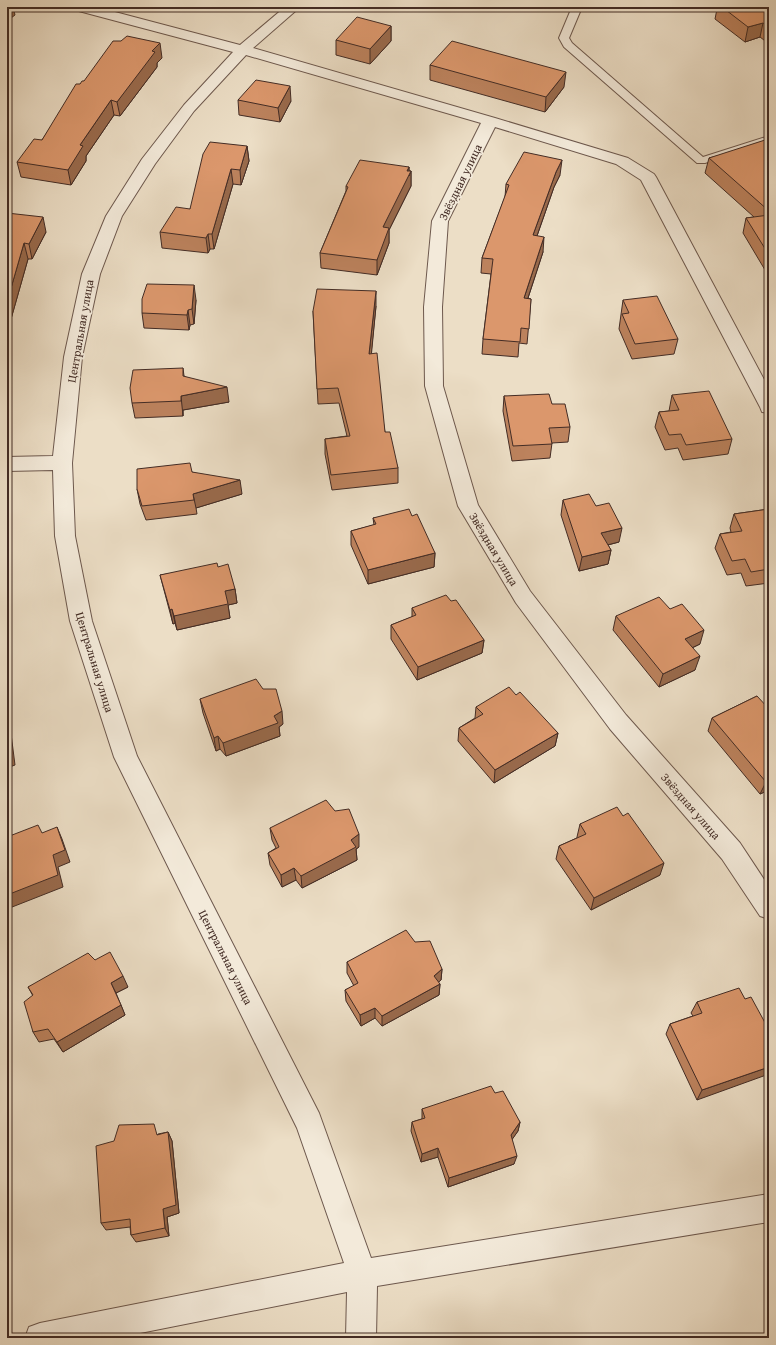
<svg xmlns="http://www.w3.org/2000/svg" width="776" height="1345" viewBox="0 0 776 1345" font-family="'Gentium Book Plus',serif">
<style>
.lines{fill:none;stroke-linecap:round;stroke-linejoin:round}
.service-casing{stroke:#6d584d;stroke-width:2}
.minor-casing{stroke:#6d584d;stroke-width:2}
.service{fill:#f3eada;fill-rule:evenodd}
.minor{fill:#f3eada;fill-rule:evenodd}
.wall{fill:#bc825d;stroke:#432c25}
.shaded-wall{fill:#996a4c;stroke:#432c25}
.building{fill:#db976c;stroke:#432c25}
.labels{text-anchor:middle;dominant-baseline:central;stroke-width:3.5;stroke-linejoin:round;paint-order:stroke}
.street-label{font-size:12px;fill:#432c25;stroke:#f3eada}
</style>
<rect width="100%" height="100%" fill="#ecdec6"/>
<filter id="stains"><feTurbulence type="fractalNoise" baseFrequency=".005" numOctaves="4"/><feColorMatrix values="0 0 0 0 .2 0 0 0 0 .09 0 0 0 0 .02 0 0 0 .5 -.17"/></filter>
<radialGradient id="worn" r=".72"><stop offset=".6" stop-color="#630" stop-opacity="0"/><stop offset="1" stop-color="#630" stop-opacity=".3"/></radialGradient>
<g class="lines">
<defs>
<path id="service" d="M572,7H582L569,38L572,43L703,157L769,136V143L705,163H697L564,47L559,38Z"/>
<path id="minor" d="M73,7H96L240,45L285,7H300L253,48L495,118L628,158L654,174L656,177L769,389V413L762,412L760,407L641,180L616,164L495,127L448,221L442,307L443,386L478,505L530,591L626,715L740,843L769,887V919L760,916L722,859L610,729L516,603L458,506L425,386L424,307L432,221L481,123L246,55L194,111L155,164L122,216L100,274L82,357L72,463L75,536L92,621L137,756L319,1113L371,1258L769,1194V1222L377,1286L376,1338H346L347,1292L115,1338H25L29,1327L40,1323L344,1263L297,1128L114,757L70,621L55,536L53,470L7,471V457L53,456L64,357L82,274L106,216L142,159L184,105L233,52L75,10Z"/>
</defs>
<!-- service casing -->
<use href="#service" class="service-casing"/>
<!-- minor casing -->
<use href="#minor" class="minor-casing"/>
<!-- service -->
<use href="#service" class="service"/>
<!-- minor -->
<use href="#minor" class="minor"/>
</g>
<!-- wall -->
<path class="wall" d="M714,7H769V44L760,37L745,42L715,19L717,9Z
M391,26V41L370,64L336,55V40Z
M162,58L157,63V67L120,116L114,115L86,156V161L71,185L21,177L17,162L42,140L80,84L84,81Z
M430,65L564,87L545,112L430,80Z
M238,100L291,101L280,122L239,115Z
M769,143V275H768L743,233L746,218L754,217L705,173L709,158Z
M247,146L249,161L241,185L233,184L214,249H210L208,253L162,248L160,232L190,209Z
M409,167V171H411V186L389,230V243L377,275L321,268L320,253L346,191V186Z
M560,175L554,187L537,236L543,252L528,298L531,299L527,344L519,343L518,357L482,354L483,339L491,274L481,273L482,258L505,197L506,184Z
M7,213L46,232L32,259H28L9,326H7Z
M196,300L194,324L190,325L189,330L144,328L142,313Z
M623,300L678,339L674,354L632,359L619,329Z
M376,306L371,354L385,432L398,468V483L332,490L325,454V439L347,436L339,403L318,404L313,311Z
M183,368L184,376L229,402L183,410V416L135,418L132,403Z
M672,395L732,439L728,454L683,460L678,448L665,450L655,427L659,412L669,411Z
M504,396L552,404L570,427L568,442L552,443L550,458L512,461L503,411Z
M192,472L242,494L196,508L197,514L146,520L140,504L137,489Z
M563,500L596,506L619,542L608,545L611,550L608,564L579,571L561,515Z
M769,509V583L746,586L741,573L727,575L715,548L720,534L731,532L730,528L734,514Z
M412,516L435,553L434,567L368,584L351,545V531L374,525L373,518Z
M218,567L235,589L237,603L228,605L230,618L177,630L175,623L173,624L160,575Z
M451,601L484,640L482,653L417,680L391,639V625L412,617V608Z
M616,616L700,644L692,648L695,670L659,687L613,630Z
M516,695L558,733L555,746L494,783L458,741L459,728L475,718L476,707Z
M757,696L769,790L760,794L708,731L712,718Z
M200,699L283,724L279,727L280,736L226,756L220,749L216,751L203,713Z
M623,816L660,875L591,910L556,859L559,846L577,838V837L580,824Z
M270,828L359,847L356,849L357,860L302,888L296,880L282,887L270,865L268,853L276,848L272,840Z
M415,942L442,969L441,980L438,982L440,984L439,995L382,1026L375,1018L361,1026L346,1001L345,990L354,986L347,973V962Z
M95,960L128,987L116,993L125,1015L63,1052L54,1039L39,1042L33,1032V996L28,987Z
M745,999L769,1030L697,1100L666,1034L670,1024L693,1016L691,1013L697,1002Z
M495,1093L520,1122L518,1131L512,1139L514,1164L448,1187L438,1157L421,1162L411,1131L412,1122L422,1119V1109Z
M168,1132L172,1141L179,1213L167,1217L169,1236L136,1242L131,1235L130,1227L106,1230L101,1223L158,1134Z"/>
<!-- shaded-wall -->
<path class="shaded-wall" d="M7,7H13L15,15L7,21Z
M763,23L760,37L745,42L748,27Z
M391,26V41L370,64V49Z
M160,43L162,58L157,63V67L120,116L117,102L152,51Z
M566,72L564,87L545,112L546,97Z
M290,86L291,101L280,122L278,108Z
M111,100L114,115L86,156V161L71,185L68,170L80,145Z
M247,146L249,161L241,185L240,170Z
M562,160L560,175L554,187L532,250L533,235L556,172Z
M769,165V179L765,167Z
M409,167V176L411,171V186L389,230V243L377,275V260L383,227Z
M231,169L233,184L214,249L212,234Z
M43,217L46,232L32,259L29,244Z
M208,234L210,249L208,253L206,238Z
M544,237L543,252L523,313L524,298Z
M24,243L28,259L9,326L7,320V302Z
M194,285L196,300L194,324L192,309Z
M376,291V306L370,369L369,354Z
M188,310L190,325L189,330L187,315Z
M227,387L229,402L183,410V416L181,396Z
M240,480L242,494L196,508L193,494Z
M622,528L619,542L599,547L601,533Z
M611,550L608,564L579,571L582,557Z
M435,553L434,567L368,584V570Z
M235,589L237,603L228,605L230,618L177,630L174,616L225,591Z
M172,609L175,623L173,624L170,610Z
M704,630L700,644L681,653L685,639Z
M484,640L482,653L417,680L418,667Z
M700,656L695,670L659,687L663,674Z
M282,711L283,724L279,727L280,736L226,756L223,743L274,716Z
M7,720L10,726L15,765L7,768Z
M558,733L555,746L494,783L495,770Z
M218,736L220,749L216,751L214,738Z
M769,780V790L760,794L766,782Z
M57,827L62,839L70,862L58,867L63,887L7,909V895L53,855Z
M359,834V847L356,849L357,860L302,888L301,876Z
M664,863L660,875L591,910L594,898Z
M294,868L296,880L282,887L281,875Z
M442,969L441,980L433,987L434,976Z
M123,976L128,987L116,993L111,983Z
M440,984L439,995L382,1026V1016Z
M121,1005L125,1015L63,1052L57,1042Z
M375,1008V1018L361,1026L360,1015Z
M769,1067V1074L697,1100L702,1090Z
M520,1122L518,1131L509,1144L511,1135Z
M168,1132L172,1141L179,1213L167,1217L169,1236L165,1228L163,1209Z
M438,1148V1157L421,1162L422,1154Z
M517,1156L514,1164L448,1187L449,1178Z"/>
<!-- building -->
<path class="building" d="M722,7H769V27L763,23L748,27Z
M357,17L391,26L370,49L336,40Z
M127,36L160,43L152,51L155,52L117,102L111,100L80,145L83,146L68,170L17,162L34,139L42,140L76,84H80L82,81H84L113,41H121Z
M452,41L566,72L546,97L430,65Z
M256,80L290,86L278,108L238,100Z
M765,140L769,143V165L765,167L769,172V211L709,158Z
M210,142L247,146L240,170L231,169L212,234H208L206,238L160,232L176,207L190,209L203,154Z
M524,152L562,160L556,172L533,235L544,237L524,298L531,299L529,329L521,328L520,342L483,339L493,259L482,258L509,185L506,184Z
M360,160L409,167L407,171H411L383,227L389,228L377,260L320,253L348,187L346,186Z
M7,213L43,217L29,244L24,243L7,302Z
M769,215V255L746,218Z
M147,284L194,285L192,309L188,310L187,315L142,313V299Z
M317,289L376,291L369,354L377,353L385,432H390L398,468L331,475L325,439L350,436L338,388L317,389L313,311Z
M657,296L678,339L635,344L622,314L629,313L623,300Z
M183,368V376L227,387L181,396V401L132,403L130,388L133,370Z
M709,391L732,439L686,445L681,434L669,435L659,412L679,410L672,395Z
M549,394L552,404H565L570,427L549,428L552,444L513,446L504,396Z
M190,463L192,472L240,480L193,494L194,500L142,506L137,489V469Z
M589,494L596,506L609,503L622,528L601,533L611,550L582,557L563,500Z
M409,509L412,516L417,514L435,553L368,570L351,531L376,524L373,518Z
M769,509V569L751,572L745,559L732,561L720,534L742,531L734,514Z
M217,563L218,567L228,564L235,589L225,591L228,604L174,616L172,609L170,610L160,575Z
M446,595L451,601L456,600L484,640L418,667L391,625L416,615L412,608Z
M659,597L670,609L682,604L704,630L685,639L700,656L663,674L616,616Z
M256,679L263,689H276L282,711L274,716L278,723L223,743L218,736L214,738L200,699Z
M509,687L516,695L520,692L558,733L495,770L459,728L483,714L476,707Z
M757,696L769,709V780L766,782L712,718Z
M7,733L10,752L7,753Z
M326,800L335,811L349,809L359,834L351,840L356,847L301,876L294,868L281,875L268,853L279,847L270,828Z
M617,807L623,816L628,813L664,863L594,898L559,846L586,834L580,824Z
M38,825L42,833L57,827L65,850L53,855L58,875L7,895V837Z
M406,930L415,942L430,941L442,969L434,976L440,984L382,1016L375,1008L360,1015L345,990L358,983L347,962Z
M110,952L123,976L111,983L121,1005L57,1042L48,1029L33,1032L24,1002L33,995L28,987L88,953L95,960Z
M739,988L745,999L751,997L769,1030V1067L702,1090L670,1024L702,1013L697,1002Z
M491,1086L495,1093L503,1091L520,1122L511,1135L517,1156L449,1178L438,1148L422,1154L412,1122L425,1118L422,1109Z
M154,1124L157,1135L168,1132L176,1205L163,1209L165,1228L131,1235L130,1219L101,1223L96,1146L114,1141L119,1125Z"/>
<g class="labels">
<!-- street labels -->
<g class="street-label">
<text transform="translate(460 182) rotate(-64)">Звёздная улица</text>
<text transform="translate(80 331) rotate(-80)">Центральная улица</text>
<text transform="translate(494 549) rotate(59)">Звёздная улица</text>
<text transform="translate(95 662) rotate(73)">Центральная улица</text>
<text transform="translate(691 806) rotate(49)">Звёздная улица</text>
<text transform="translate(226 957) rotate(63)">Центральная улица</text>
</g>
</g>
<!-- margin -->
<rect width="776" height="1345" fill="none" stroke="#ecdec6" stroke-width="24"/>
<rect x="8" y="8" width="760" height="1329" fill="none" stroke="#432c25" stroke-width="2"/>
<rect x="12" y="12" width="752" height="1321" fill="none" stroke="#432c25"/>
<rect width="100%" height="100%" filter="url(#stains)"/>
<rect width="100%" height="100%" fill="url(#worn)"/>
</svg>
